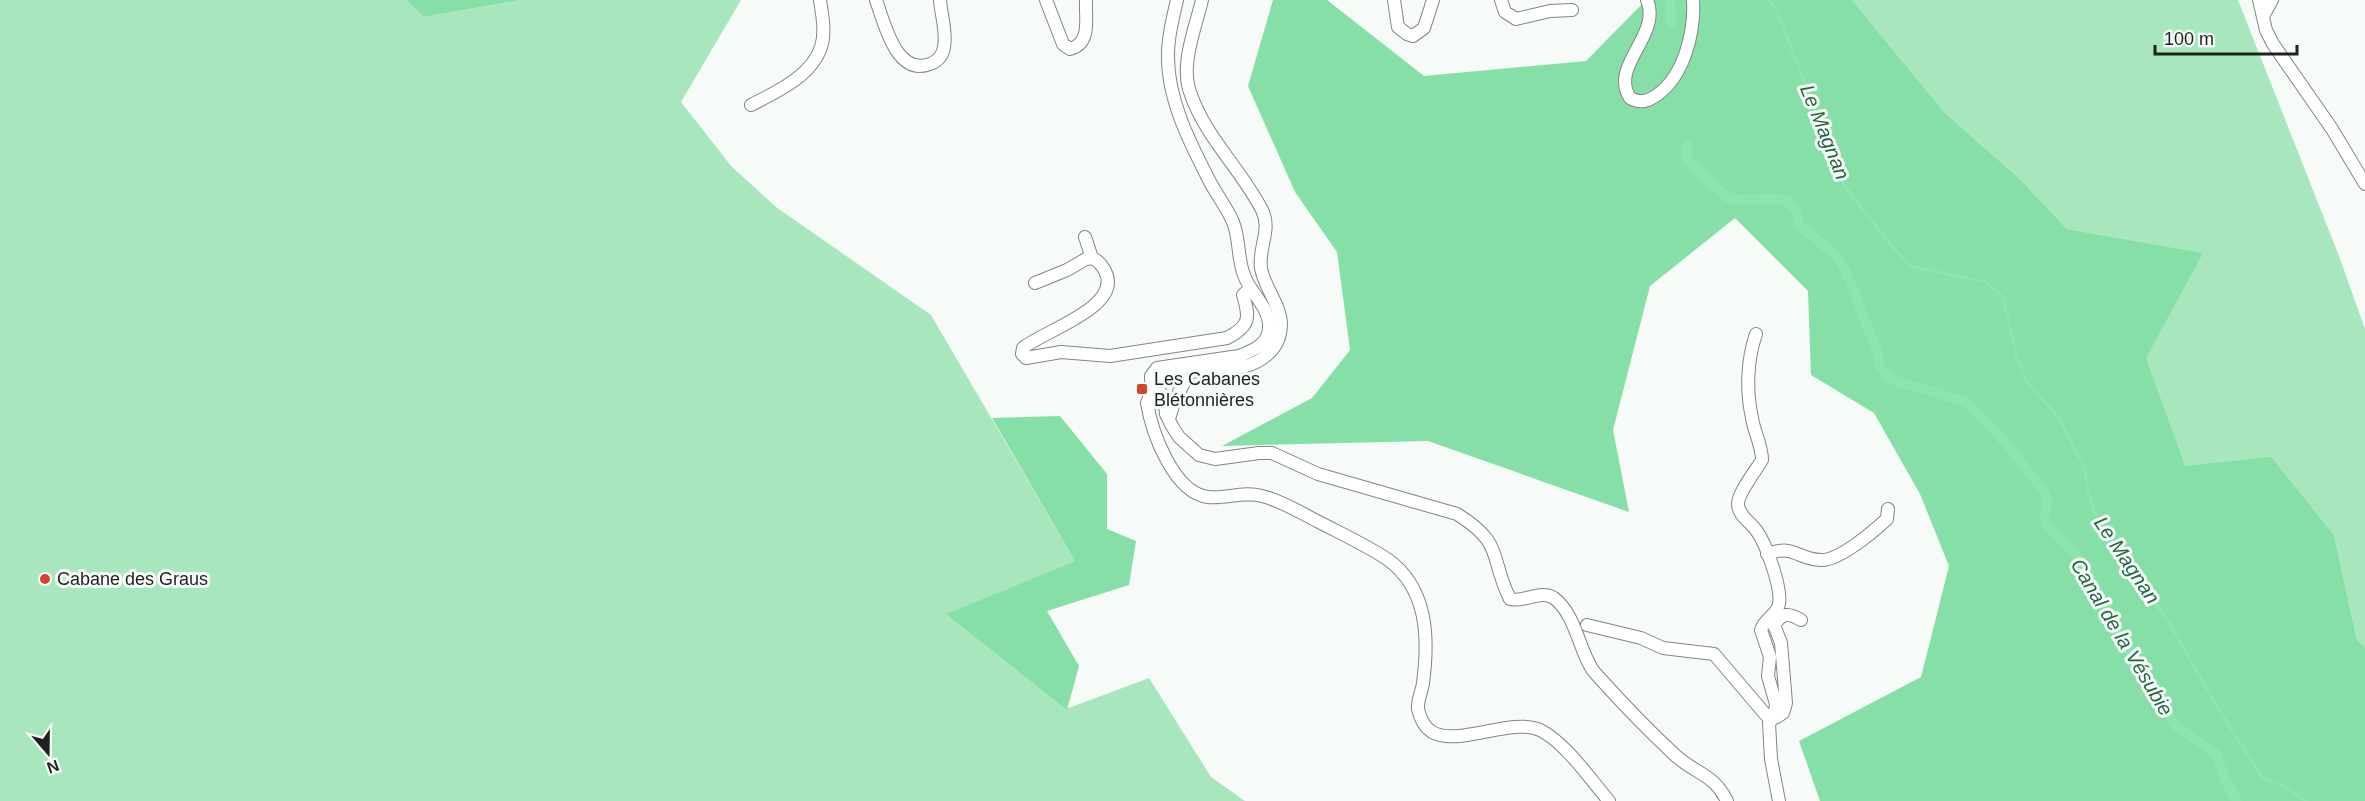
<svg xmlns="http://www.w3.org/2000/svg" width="2365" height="801" viewBox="0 0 2365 801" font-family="Helvetica,sans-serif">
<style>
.green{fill:#a8e7bd}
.forest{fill:#85dfa6}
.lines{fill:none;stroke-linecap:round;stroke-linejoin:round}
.stream{stroke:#8be5ac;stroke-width:3}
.canal{stroke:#8be5ac;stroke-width:10}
.minor-casing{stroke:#828783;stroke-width:14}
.minor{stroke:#fff;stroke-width:12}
.poi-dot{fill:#d24827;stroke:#f6fbf7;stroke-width:2}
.labels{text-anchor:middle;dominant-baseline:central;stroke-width:6;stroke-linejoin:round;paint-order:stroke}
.poi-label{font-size:18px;fill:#1f211f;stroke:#f6fbf7;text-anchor:start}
.water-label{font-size:20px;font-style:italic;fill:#256641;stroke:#f6fbf7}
</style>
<rect width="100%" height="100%" fill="#f6fbf7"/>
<!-- green -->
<path class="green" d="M0,0H406L424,17L520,0H741L681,102L732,167L776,207L931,315L1075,561L947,614L1066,709L1149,678L1211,777L1245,801H0Z
M1852,0H2238L2339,256L2365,329V647L2357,640L2334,535L2271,458L2185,467L2145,358L2202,253L2067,229L2020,179L1945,113Z"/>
<!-- forest -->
<path class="forest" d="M406,0H520L424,17Z
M1273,0H1327L1424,76L1586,61L1646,0H1852L1945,113L2020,179L2067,229L2203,253L2146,358L2185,466L2271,457L2334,535L2357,640L2365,647V801H1820L1799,741L1921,677L1949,566L1920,494L1874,413L1811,375L1808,291L1735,218L1650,286L1613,430L1629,512L1428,441L1222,446L1312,398L1350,350L1337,252L1295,192L1248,86Z
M1060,416L1107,474V529L1136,541L1129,585L1047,611L1079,666L1067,710L946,614L1075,561L992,418Z"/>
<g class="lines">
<!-- stream -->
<path class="stream" d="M1769,0L1776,9L1822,127L1838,177L1884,237L1910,266L1986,282L2003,297L2017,358L2027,382L2058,417L2085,468L2087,486L2094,512L2135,576L2169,622L2219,710L2262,777L2284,786L2306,801"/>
<!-- canal -->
<path class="canal" d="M1670,0L1671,23
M1687,145V159C1696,167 1720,194 1729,198C1743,204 1768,194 1789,202L1796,211L1799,225L1836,255L1846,272L1877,351L1880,367L1890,379L1966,402L2007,444L2046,494C2049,503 2043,512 2046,522C2048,529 2074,552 2081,561L2153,693L2175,725L2216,754L2224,777L2237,801"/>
<defs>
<path id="minor" d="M876,0C884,22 896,77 930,64C938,61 943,55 944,47C947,32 941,15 940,0
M1046,0L1063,44L1070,49C1092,43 1085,18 1086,0
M1177,0C1173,18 1168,35 1168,54C1167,99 1190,143 1210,182C1217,195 1227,208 1233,222C1240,239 1237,257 1244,275C1249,291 1267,305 1269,323C1271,343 1255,350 1239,356L1157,368L1151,376V380L1164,397L1166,414L1172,426L1179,437L1199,455L1215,459L1259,453H1272L1318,474L1457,514C1505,544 1489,557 1510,599C1524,603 1541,589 1554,598C1577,615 1580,657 1596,674C1621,702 1649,731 1676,756C1696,774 1714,774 1727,801
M1202,0C1196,26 1181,62 1189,89C1204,137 1240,167 1262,210C1272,230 1258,247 1261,268C1264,287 1280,304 1281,323C1281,334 1277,345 1270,352C1241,383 1186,359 1154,385L1147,403C1152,433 1174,493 1208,497C1226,499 1243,491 1262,496C1282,501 1301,513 1319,522C1342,534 1366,545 1387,559C1428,588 1429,638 1423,683C1422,691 1417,701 1418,709C1420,718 1424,727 1432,732C1458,747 1511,717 1540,730C1566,743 1590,779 1609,801
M1394,0L1398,27L1407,34L1413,36L1424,28L1433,0
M1501,0L1505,12L1516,19L1550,11L1572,10
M1647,0C1662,35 1609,66 1630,98C1641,104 1648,101 1657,95C1684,76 1695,32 1693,0
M2259,0L2266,30L2273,44L2332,129L2365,184
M2263,16L2272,0
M751,105C776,92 812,76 821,47C826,32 822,14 820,0
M1085,237L1092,258
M1035,283L1067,270L1086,259L1092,258C1099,261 1102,265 1105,271C1124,307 1043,331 1023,348L1022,354L1026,358L1061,352L1110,356L1227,338C1250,326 1250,318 1243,295L1250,288
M1756,334C1747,360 1746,391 1752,418C1754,432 1762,445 1762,460C1756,470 1738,493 1738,504C1738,515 1750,522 1756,530C1766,543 1782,588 1779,604C1777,615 1764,619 1761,630L1770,657L1768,676L1776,704L1775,712L1769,723L1771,759L1779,801
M1169,419L1174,402L1189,373
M1767,554C1794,544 1797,559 1821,560C1839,561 1874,531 1887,519L1888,509
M1587,625L1641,638L1663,648L1714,654L1771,721
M1772,717H1777L1783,713L1786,703L1781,643L1774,625C1783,612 1789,613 1801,620"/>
</defs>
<!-- minor casing -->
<use href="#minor" class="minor-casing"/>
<!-- minor -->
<use href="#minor" class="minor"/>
</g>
<!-- markers -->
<g class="poi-dot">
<rect x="1136" y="383" width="12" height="12" rx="3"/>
<circle cx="45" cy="579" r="6"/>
</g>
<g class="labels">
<!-- poi labels -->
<g class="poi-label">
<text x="1154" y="379">Les Cabanes<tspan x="1154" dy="21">Blétonnières</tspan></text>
<text x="57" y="579">Cabane des Graus</text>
</g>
<!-- water labels -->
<g class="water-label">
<text transform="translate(1825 132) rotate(68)">Le Magnan</text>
<text transform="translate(2127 560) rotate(56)">Le Magnan</text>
<text transform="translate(2122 637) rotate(59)">Canal de la Vésubie</text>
</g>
</g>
<!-- north arrow -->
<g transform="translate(48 753) rotate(160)" stroke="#f6fbf7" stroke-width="4.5" paint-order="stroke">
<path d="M0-4.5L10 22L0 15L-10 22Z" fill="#1f211f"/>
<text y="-9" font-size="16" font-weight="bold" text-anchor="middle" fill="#1f211f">N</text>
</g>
<!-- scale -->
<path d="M2155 45v9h142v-9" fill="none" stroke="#1f211f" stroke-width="3"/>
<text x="2164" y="45" font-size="18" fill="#1f211f" stroke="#f6fbf7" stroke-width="4.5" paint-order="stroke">100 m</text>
</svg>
